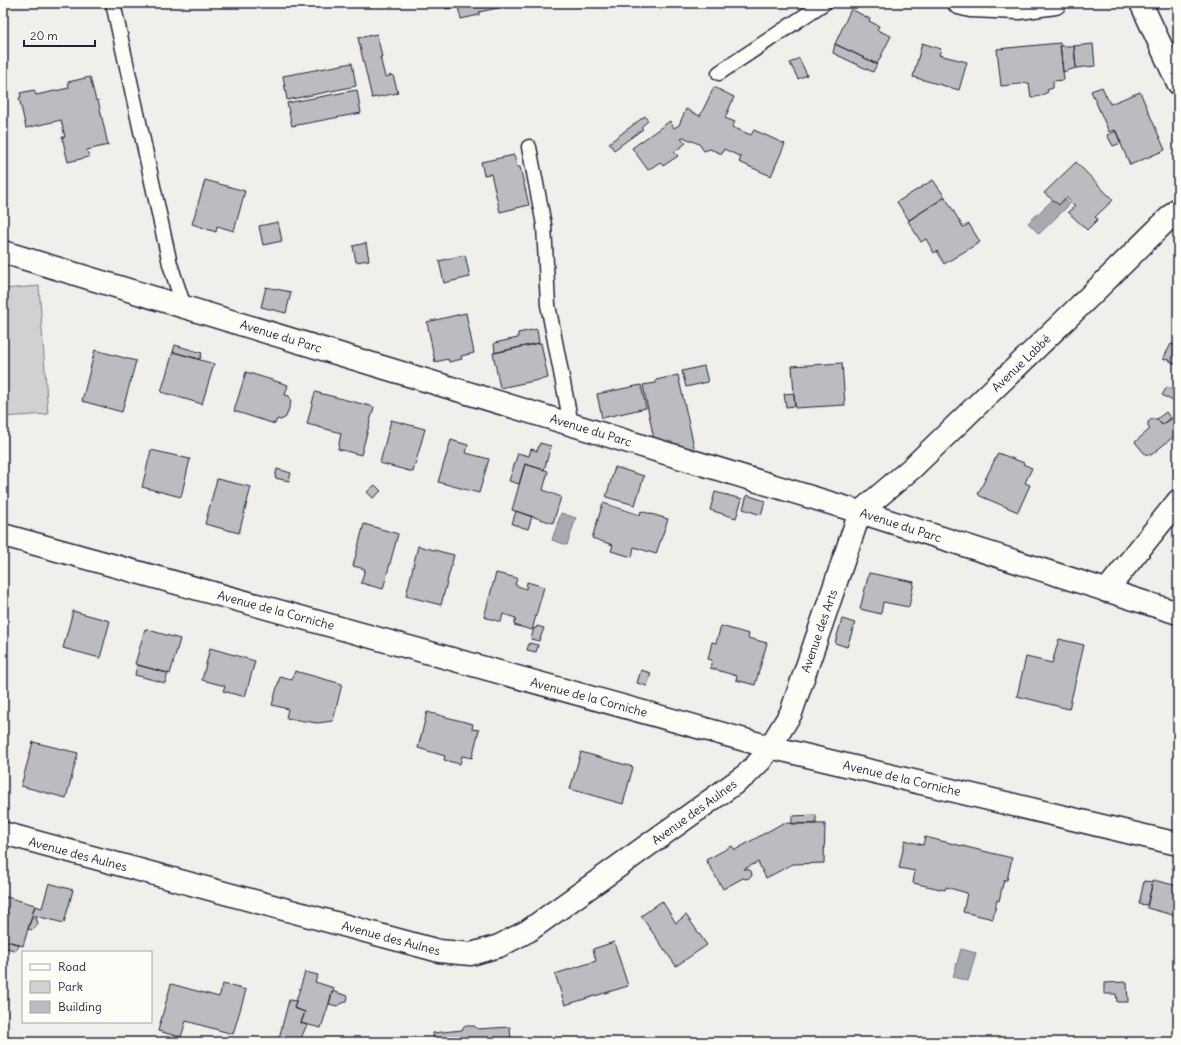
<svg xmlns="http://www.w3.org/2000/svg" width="1181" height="1045" viewBox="0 0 1181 1045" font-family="Delius,sans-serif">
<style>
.green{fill:#d2d1d1;stroke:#7a7a86}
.water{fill:#a9a9b0;stroke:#737381}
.building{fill:#bcbcc0;stroke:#22223b}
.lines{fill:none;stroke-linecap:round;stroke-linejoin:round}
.lane-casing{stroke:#22223b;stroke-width:17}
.street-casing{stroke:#22223b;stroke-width:25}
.lane{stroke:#fdfcf7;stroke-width:14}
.street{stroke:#fdfcf7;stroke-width:22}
.labels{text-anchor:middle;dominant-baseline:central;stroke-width:3;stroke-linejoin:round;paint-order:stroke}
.street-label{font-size:12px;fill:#22223b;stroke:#fdfcf7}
</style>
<rect width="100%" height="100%" fill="#f0efec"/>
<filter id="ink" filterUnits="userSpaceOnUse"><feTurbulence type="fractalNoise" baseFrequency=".025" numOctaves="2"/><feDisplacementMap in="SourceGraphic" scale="8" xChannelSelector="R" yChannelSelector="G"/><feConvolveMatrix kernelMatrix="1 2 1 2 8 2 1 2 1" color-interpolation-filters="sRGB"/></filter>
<g filter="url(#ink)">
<!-- green -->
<path class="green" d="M39,286L48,414L3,417V289Z"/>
<!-- water -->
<path class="water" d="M1060,193L1070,204L1039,234L1028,223Z
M561,513L576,518L567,545L552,540Z
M961,949L976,953L968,981L953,977Z"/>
<!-- building -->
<path class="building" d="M444,3H514L511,4L512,5L479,12V15L461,19L458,7L446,9Z
M851,9L870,19L869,21L879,26L877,30L891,36L877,64L835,44Z
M377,34L382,57H380L385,77L393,75L398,93L372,98L358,38Z
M922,43L941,49L939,55L967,62L959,90L913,77Z
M1060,43L1064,80L1053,81V88L1047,90L1048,92L1040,96L1031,97L1029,83L1001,86L997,49Z
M835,44L877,64L873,72L833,53Z
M1093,44L1095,66L1076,68L1074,46Z
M1060,46H1074L1076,68L1063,72Z
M799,58L807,75L798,79L790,63Z
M352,63L356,86L287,100L283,76Z
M90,77L96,101L98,100L108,145L87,150L89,157L68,162L62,137H65L61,120L26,128L19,98L21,97L20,93L34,90L36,95L69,88L68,82Z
M714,87L734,97L725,118L735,122L732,127L751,135L754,130L785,144L771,176L739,162L741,157L724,149L722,154L710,149L704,151L699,144L683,137L681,138L686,143L674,152L678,156L663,166L660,162L648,170L632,148L670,121L674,128L679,125L686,109L700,116Z
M1102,87L1110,104L1140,92L1165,150L1130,165L1115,130L1109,132L1091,91Z
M357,90L361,113L292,126L287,103Z
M645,116L648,121L641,127L643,129L614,150L609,143Z
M1116,131L1121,143L1113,146L1107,135Z
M514,155L517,167H520L529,205L500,212L491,174L484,175L481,162Z
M1076,162L1113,200L1095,217L1098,219L1087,230L1068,212L1075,206L1066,197L1059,205L1044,193Z
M205,180L245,191L234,231L217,226L216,232L192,224Z
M933,180L945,197L909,220L897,202Z
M945,197L963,227L969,224L980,242L944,264L937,251L934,253L926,239L921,242L908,221Z
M278,222L282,241L263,245L259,226Z
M366,243L369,260L356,262L353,246Z
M465,255L470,277L444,283L439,261Z
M266,287L291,292L286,313L261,307Z
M466,313L474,353L461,356L462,359L449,362L448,359L435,362L427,322Z
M537,329L539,343L495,353L494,343L518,338V333Z
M1178,338V366L1167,359L1166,360L1163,359L1171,344L1174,345Z
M539,343H541L548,378L500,388L493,353Z
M175,345L202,353L200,359L173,352Z
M95,350L136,361L122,412L82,401Z
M173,352L214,364L202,404L161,392Z
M842,363L845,405L795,408L792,366Z
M704,366L708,382L686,387L682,371Z
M246,372L288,385L285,395L289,396L291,402L286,417L281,420L277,419L275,424L234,411Z
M678,375L695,451L654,439L643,385L656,383V380Z
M1178,382V404L1162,395L1167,387L1173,390Z
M641,385L646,408L602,418L597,394Z
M315,392L374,407L361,455L338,449L341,433L307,424Z
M794,393L795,406L786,407L784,394Z
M1166,412L1171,419L1162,425L1157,419Z
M1174,416L1178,421V433L1151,455L1145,454L1135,442L1150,429L1148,427V422L1152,419H1157L1162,425Z
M391,420L425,429L413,472L380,463Z
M451,440L468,445L466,453L489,459L479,493L438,482Z
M540,443L551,446L544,470L525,464L519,484L509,481L518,453L529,456L531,449L537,451Z
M151,450L190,459L181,497L142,487Z
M998,453L1024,463L1023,464L1032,468L1025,483L1030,485L1018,512L980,496L978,494Z
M525,464L548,471L543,490L561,497L553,523L512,510Z
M615,467L644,476L635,505L606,497Z
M277,469L291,473L289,481L275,478Z
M217,479L251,487L239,533L205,524Z
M375,485L381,491L373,498L367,492Z
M715,492L742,499L736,518L710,510Z
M747,495L765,501L761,515L743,509Z
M603,503L640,515L641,511L668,519L656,554L634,547L632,557L611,551L613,545L592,538Z
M516,511L532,517L528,529L512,524Z
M364,524L398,534L383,589L361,583L365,569L353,566Z
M418,546L454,555L441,605L406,596Z
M496,573L517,578L515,585L526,589L527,582L544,587L532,630L514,625L516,618L503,614L501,622L484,617Z
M869,573L914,582L909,607L883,602L881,614L860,609Z
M73,611L110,621L100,658L63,648Z
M842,619L855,623L847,647L835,643Z
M537,626L544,628L539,641L531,639L534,628H536Z
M721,626L749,634L748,638L767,643L755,685L736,680L737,676L710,668L712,660L708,659L712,642L716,643Z
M145,629L180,639L170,674L135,664Z
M1059,639L1084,645L1069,709L1017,696L1026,657L1052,663Z
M529,643L538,645L536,652L527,650Z
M210,648L255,661L245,697L223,691L225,686L202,680Z
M137,665L168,673L165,683L135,675Z
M641,670L651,673L647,686L637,683Z
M295,671L342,684L333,721L317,723L286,718L288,709L272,705L280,677L292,680Z
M427,712L473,724L472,729L479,730L472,758L462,756L460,764L444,760L445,756L418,748Z
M33,742L78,753L66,798L21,786Z
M581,752L633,767L623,804L570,789Z
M816,815V824H792V816Z
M783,823L825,824L824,863L793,864L766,878L758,862L744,869H747L751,871L752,875L751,877L746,879L743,878L723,889L706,860L732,846L735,850Z
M925,837L1012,858L1007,880H1004L999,901L997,900L993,919L963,912L967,893L946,887L945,890L913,883L915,871L899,868L905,840L923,845Z
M1153,880L1178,886V915L1173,914V915L1147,908Z
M1144,881L1153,882L1147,905L1139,904Z
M49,883L73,890L64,923L32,915L35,906L42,908Z
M3,896L35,905L23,946L3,940Z
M662,901L676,923L686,915L707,945L676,966L641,916Z
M32,917L36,918L38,923L36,927L32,930L28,929Z
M3,940L19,944L18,948L14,950L3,947Z
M614,942L628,986L565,1005L555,974L596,961L593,949Z
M305,972L318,975L315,982L334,988L321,1028L301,1023L305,1012L294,1008Z
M1127,982L1128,1002H1117L1116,994H1104V983Z
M171,984L219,997L223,984L246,990L233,1034L186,1021L181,1037L158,1031Z
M332,991L348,996L347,1001L337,1006L329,1004Z
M289,1000L296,1001L294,1008L305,1012L301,1023L307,1025L299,1042H278Z
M465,1026H474L478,1029L510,1027L511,1042H434L433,1033L462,1030Z"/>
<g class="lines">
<defs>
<path id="lane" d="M113,3L170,264L184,307
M719,73L824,3
M529,147L544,225L548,305L571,424"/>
<path id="street" d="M959,3L971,6L1019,8L1055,3
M1141,3L1178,83
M3,252L860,512L1178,613
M3,535L770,747L1178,844
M1106,591L1178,501
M3,833L439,951L471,954L499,946L528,931L746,775L761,760L770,747L791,713L860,512L912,468L1094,292L1178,209"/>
</defs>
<!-- lane casing -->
<use href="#lane" class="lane-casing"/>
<!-- street casing -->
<use href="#street" class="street-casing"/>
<!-- lane -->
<use href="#lane" class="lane"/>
<!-- street -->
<use href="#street" class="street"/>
</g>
</g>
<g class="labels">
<!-- street labels -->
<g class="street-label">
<text transform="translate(281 336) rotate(17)">Avenue du Parc</text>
<text transform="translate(1021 363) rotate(-44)">Avenue Labbé</text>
<text transform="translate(591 430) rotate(17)">Avenue du Parc</text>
<text transform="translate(901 525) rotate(18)">Avenue du Parc</text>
<text transform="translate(276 610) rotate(15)">Avenue de la Corniche</text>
<text transform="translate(819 631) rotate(-71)">Avenue des Arts</text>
<text transform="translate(589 697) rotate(15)">Avenue de la Corniche</text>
<text transform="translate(902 778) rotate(13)">Avenue de la Corniche</text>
<text transform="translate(694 812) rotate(-36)">Avenue des Aulnes</text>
<text transform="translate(78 854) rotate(15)">Avenue des Aulnes</text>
<text transform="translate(391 938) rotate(15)">Avenue des Aulnes</text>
</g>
</g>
<!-- margin -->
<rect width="1181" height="1045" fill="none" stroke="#fdfcf7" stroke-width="16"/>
<rect x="8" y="8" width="1165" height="1029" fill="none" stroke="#22223b" stroke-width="1.5" filter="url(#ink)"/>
<!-- legend -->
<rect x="22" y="951" width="130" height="72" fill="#fdfcf7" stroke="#a5a5ac"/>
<rect x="30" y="964" width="20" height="6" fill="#fdfcf7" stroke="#a5a5ac"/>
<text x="58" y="971" font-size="12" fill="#22223b">Road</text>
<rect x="30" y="981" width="20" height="12" fill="#d2d1d1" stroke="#a5a5ac"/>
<text x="58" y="991" font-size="12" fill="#22223b">Park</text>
<rect x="30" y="1001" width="20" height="12" fill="#bcbcc0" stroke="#a5a5ac"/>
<text x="58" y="1011" font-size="12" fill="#22223b">Building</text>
<!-- scale -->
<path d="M24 40v6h71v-6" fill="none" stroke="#22223b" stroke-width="2"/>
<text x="30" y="40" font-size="12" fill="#22223b" stroke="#fdfcf7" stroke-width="3" paint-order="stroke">20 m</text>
</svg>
